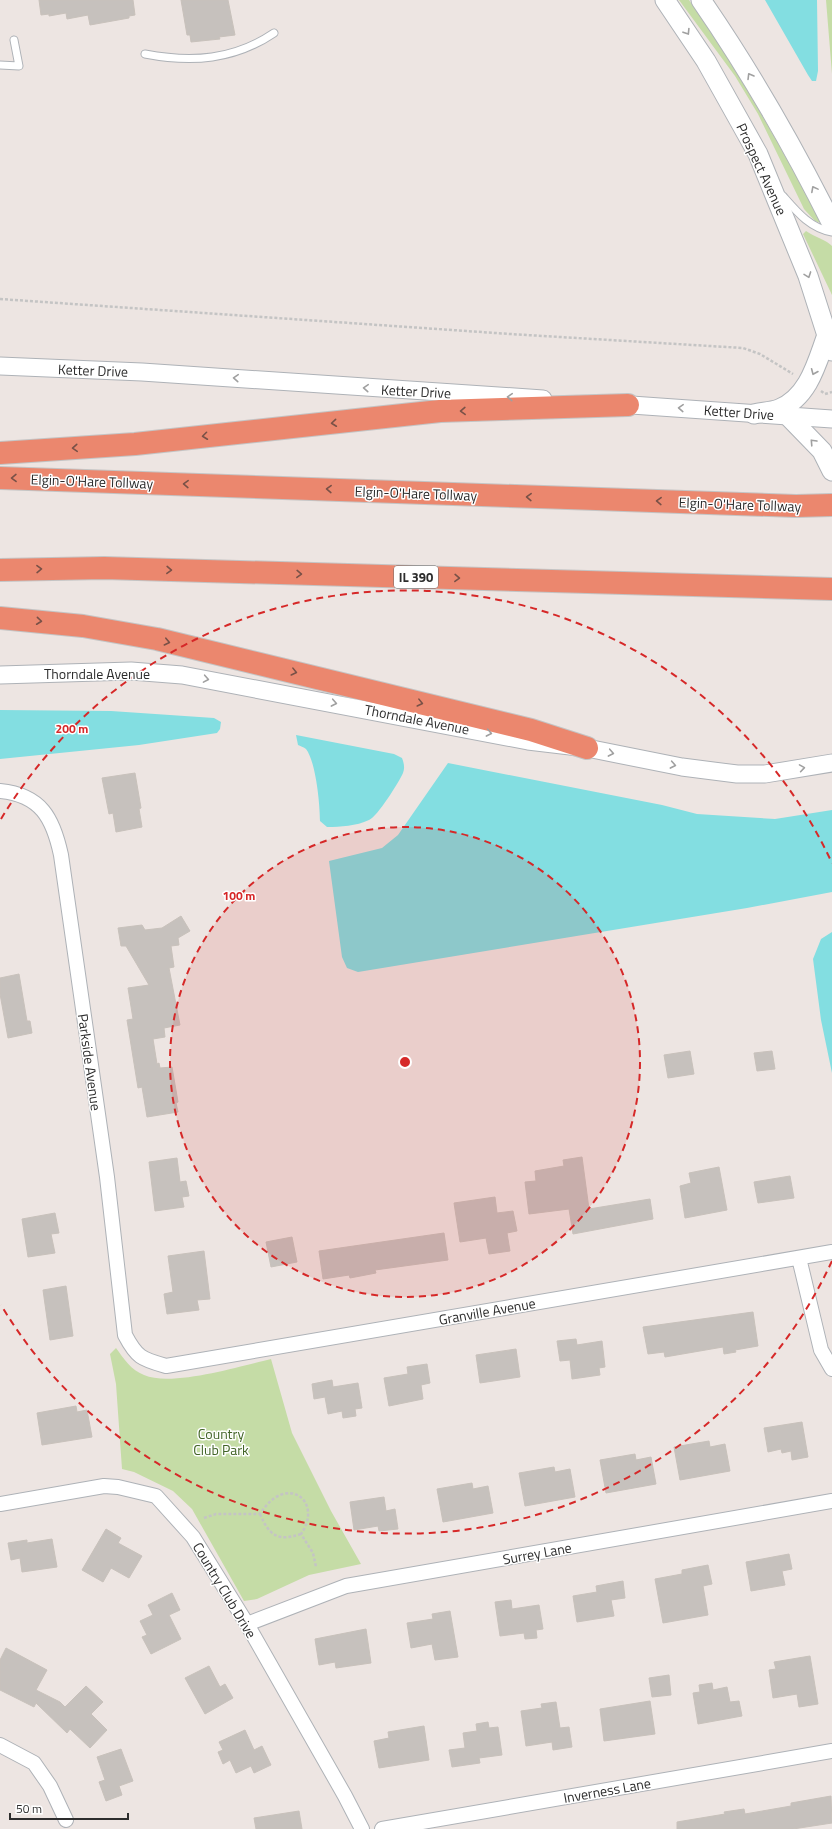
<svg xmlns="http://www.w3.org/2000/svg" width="832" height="1829" viewBox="0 0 832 1829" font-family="'Titillium Web',sans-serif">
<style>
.green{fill:#c5dca6}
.water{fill:#83dee1}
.building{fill:#c6c1bd;stroke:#c8c1bb}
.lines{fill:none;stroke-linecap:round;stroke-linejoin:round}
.service-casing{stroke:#aeb2b7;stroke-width:9}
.minor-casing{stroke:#aeb2b7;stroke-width:16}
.tertiary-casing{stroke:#aeb2b7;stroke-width:19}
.secondary-casing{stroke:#aeb2b7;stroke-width:21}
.motorway-casing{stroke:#c4c4c4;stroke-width:24}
.path{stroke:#c4c4c4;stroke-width:2.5;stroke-dasharray:3 2;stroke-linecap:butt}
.service{stroke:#fff;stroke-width:7}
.minor{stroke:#fff;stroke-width:14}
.tertiary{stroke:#fff;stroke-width:17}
.secondary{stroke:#fff;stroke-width:19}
.motorway{stroke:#eb876e;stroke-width:22}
.oneway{stroke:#a0a0a0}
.oneway2{stroke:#795147}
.ring{fill:none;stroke:#d62828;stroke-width:2;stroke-dasharray:7 5}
.labels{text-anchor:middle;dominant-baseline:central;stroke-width:3;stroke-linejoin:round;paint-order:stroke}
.shield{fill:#fff;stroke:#6c6c6c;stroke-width:1}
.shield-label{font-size:13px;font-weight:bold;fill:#2d2d2d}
.street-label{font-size:14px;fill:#2d2d2d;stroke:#fff}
.park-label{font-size:14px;fill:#406325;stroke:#fff}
.centre{fill:#d62828;stroke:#fff;stroke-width:2}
.ring-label{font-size:12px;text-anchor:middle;font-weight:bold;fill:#d62828;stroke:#fff;stroke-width:3;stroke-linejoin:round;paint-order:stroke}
</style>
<rect width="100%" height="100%" fill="#ede5e2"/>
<!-- green -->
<path class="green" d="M679,0H689C739,72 781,146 821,223L815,221L804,209L758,114L735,76Z
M826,0H832V74Z
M806,231C814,237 827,240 832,246V295L803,234Z
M116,1348C124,1359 131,1370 144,1375C172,1387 240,1366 271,1359L292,1433L331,1511L361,1564L309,1575L257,1599L244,1601L192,1509L173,1491L134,1472L122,1469L116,1384L110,1354Z"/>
<!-- water -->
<path class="water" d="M765,0H817L818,71L816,81H812L808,75Z
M0,710L111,711L214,718L221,722L220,729L217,733L139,745L0,759Z
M296,735L394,754L402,758C404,763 405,768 403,773C399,782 377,817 369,820C356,826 341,827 327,827L320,821C320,805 316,762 306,749C304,747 300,746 298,745Z
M448,763L662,805L697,814L775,819L832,810V892L747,908L358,972L347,968L342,957L329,861L382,848L398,835Z
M832,932V1073L821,1020L813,959L821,939Z"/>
<!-- building -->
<path class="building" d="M39,0H133L135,15L129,16V18L90,25L88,15L67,19L66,13L49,16V14L41,15Z
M181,0H228L235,35L219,37L220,39L191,42L190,35H187Z
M135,773L141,808L139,809L142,827L116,832L113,813L109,814L102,778Z
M181,916L190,931L178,938L179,945L171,946L174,967L169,968L180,1025L164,1028L165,1037L153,1039L157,1064L159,1063L160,1068L172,1067L178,1102L176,1103L178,1112L147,1117L142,1087L138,1088L127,1020L133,1019L128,988L149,985L126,946H121L118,928L142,925L145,930L162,928Z
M19,974L27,1021H30L32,1033L8,1038L0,994V978Z
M690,1051L694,1074L668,1078L664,1055Z
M772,1051L775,1069L757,1071L754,1053Z
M582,1157L589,1209L650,1199L653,1219L573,1234L569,1209L529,1214L525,1182L536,1181L535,1171L564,1166L563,1160Z
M177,1158L180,1182L186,1181L189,1196L182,1197L184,1207L155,1211L149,1162Z
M719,1167L727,1210L685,1218L680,1186L691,1183L689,1173Z
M790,1176L794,1198L758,1203L754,1182Z
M495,1197L497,1213L513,1211L517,1231L507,1233L510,1251L489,1254L486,1238L460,1242L454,1203Z
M55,1213L59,1233L51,1234L55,1253L28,1257L22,1219Z
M444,1233L448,1260L375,1270L376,1273L350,1278L349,1275L323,1279L319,1251Z
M292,1237L297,1262L271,1267L266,1242Z
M204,1251L210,1299L197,1300L199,1310L167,1314L164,1294L173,1292L168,1256Z
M66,1286L73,1336L50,1340L43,1290Z
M753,1312L758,1346L735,1350L736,1352L724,1354L723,1347L665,1357L664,1352L648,1354L643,1327Z
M576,1339L577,1345L602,1341L605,1367L599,1368L600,1375L572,1379L570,1360L560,1361L557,1341Z
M516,1349L520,1377L480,1383L476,1355Z
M427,1364L430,1383L421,1385L423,1399L389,1406L384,1378L408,1374L407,1367Z
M332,1380L333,1387L358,1383L362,1408L355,1409L356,1416L343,1418L342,1411L328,1414L325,1397L314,1399L312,1384Z
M76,1406L77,1412L87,1410L92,1437L42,1445L37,1413Z
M802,1422L808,1457L792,1460L791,1451L782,1453L781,1449L768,1452L764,1428Z
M709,1441L710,1447L725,1444L730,1471L680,1480L674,1447Z
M635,1454L636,1460L651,1457L656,1484L606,1493L600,1460Z
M554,1467L555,1472L570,1469L575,1497L525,1506L519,1473Z
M472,1483L473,1489L488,1486L493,1513L443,1522L437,1489Z
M384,1497L386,1511L395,1509L398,1529L379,1531L378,1526L354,1530L350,1502Z
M106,1529L121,1538L118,1543L142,1556L129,1578L111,1568L103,1582L82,1570Z
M52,1539L57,1567L22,1572L20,1558L11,1560L8,1543L27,1540V1543Z
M789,1554L792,1569L782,1571L785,1585L751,1591L746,1562Z
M708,1565L712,1584L703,1586L708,1615L663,1623L655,1579L682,1574V1570Z
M623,1581L625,1598L611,1600L614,1616L577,1622L573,1596L597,1592L596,1586Z
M172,1593L180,1610L169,1615L181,1639L151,1654L142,1637L147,1635L140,1621L153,1615L148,1605Z
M511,1600L512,1609L539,1605L543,1629L536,1630L537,1638L525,1639L524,1633L500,1636L495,1602Z
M450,1611L458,1657L435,1660L432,1644L411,1648L407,1623L433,1619L432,1614Z
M366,1629L371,1663L336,1668L335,1662L319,1665L315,1639Z
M6,1648L47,1670L36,1690L60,1702L65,1707L86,1686L103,1702L91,1714L107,1730L90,1748L70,1729L67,1733L36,1703L34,1707L0,1690V1660Z
M810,1656L818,1704L799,1707L797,1694L773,1698L769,1670L776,1669L774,1662Z
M209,1666L220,1687L225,1684L233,1698L205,1714L185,1678Z
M669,1675L671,1695L652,1697L649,1678Z
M712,1683L713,1690L727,1687L730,1702L739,1701L742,1716L698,1724L693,1693L700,1692L699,1685Z
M650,1701L655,1734L604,1741L600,1709Z
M556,1702L560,1728L569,1727L572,1747L553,1750L552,1742L526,1746L521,1711L542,1708L541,1704Z
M488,1722L489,1728L498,1727L502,1755L479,1758L480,1763L452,1767L449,1750L465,1748L463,1733L477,1731L476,1724Z
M424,1726L429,1760L379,1768L374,1741L389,1738L388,1732Z
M245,1730L254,1750L262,1746L271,1765L254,1773L251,1766L236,1773L230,1760L223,1764L218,1752L223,1750L219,1742Z
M121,1749L133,1781L119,1786L122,1795L106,1801L99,1782L105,1780L97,1757Z
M831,1796L832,1823L793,1829H677V1822L725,1814L724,1812L744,1809L745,1814L791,1806V1803Z
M299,1811L302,1829H256L254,1818Z"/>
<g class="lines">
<defs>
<path id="service" d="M145,54C192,63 234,60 274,33
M0,65L19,66L14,40
M783,196C797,212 810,228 832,232"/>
<path id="minor" d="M0,791C41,795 53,818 61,855L107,1177L125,1335C137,1358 142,1359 166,1366L832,1252
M799,1258L821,1350L832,1369
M0,1504L104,1486L118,1487L156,1496L193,1537L247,1624L345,1796L362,1829
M247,1624L346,1586L832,1501
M0,1745L34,1763L50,1786L66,1820
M382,1829L832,1751"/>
<path id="tertiary" d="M0,366L142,372L543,399
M617,404L832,419
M0,675L131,671L182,675L528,741L587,748L682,767L737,774H765L832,763"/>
<path id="secondary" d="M665,0L706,61L758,154L808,276L832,351
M701,0C750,71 793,146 832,224
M754,414C762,412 771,412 779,409C809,397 817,362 827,335
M788,416L822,451L832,471"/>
<path id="motorway" d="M0,453L135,444L440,411L628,405
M0,478L796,506L832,505
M0,570L104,568L832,589
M0,618L83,626L157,639L531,730L587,748"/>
</defs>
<!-- service casing -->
<use href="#service" class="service-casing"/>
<!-- minor casing -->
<use href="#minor" class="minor-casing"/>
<!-- tertiary casing -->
<use href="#tertiary" class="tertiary-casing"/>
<!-- secondary casing -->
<use href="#secondary" class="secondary-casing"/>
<!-- motorway casing -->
<use href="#motorway" class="motorway-casing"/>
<!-- path -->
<path class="path" d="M0,299L510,334L743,348L760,354L793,374
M821,391L825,394L832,392
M260,1514C269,1535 277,1542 301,1534
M204,1518L216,1514H260C286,1472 324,1501 301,1534L313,1553L316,1567"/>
<!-- service -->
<use href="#service" class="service"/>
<!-- minor -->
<use href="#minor" class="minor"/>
<!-- tertiary -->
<use href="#tertiary" class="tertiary"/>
<!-- secondary -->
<use href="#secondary" class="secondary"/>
<!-- motorway -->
<use href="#motorway" class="motorway"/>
</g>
<!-- one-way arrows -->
<defs><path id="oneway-chevron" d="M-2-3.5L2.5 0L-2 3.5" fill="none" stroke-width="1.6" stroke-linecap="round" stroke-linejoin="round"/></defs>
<g class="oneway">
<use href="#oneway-chevron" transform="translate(687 32) rotate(58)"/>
<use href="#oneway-chevron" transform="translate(750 76) rotate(-121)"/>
<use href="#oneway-chevron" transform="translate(814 189) rotate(-118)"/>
<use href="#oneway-chevron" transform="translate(808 275) rotate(70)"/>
<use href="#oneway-chevron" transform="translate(814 372) rotate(113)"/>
<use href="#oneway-chevron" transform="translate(236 378) rotate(-176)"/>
<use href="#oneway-chevron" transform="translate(366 388) rotate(-176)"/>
<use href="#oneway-chevron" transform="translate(510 397) rotate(-176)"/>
<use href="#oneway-chevron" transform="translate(681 408) rotate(-177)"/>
<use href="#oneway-chevron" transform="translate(813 442) rotate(-133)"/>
<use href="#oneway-chevron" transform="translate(206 679) rotate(10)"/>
<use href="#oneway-chevron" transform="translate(334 703) rotate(11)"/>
<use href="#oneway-chevron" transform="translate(489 733) rotate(11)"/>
<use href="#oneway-chevron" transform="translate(611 753) rotate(11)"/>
<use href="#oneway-chevron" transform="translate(673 765) rotate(11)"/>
<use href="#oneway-chevron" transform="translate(802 768) rotate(-9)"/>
</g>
<g class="oneway2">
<use href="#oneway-chevron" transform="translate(463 411) rotate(178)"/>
<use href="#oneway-chevron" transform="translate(334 423) rotate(174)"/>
<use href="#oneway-chevron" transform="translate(205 436) rotate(173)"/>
<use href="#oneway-chevron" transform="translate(75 448) rotate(176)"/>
<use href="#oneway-chevron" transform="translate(14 478) rotate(179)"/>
<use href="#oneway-chevron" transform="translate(186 484) rotate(-178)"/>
<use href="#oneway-chevron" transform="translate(329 489) rotate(-178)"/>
<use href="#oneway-chevron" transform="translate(529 497) rotate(-178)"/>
<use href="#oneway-chevron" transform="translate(659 501) rotate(-178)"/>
<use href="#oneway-chevron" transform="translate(39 569) rotate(-1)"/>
<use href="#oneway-chevron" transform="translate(169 570) rotate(2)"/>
<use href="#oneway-chevron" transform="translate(299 574) rotate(2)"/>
<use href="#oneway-chevron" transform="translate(457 578) rotate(2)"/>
<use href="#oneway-chevron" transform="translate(39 621) rotate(6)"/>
<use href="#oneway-chevron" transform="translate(167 642) rotate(13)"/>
<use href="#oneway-chevron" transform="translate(294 672) rotate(14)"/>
<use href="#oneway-chevron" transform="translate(420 703) rotate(14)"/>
</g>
<!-- distance rings -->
<circle cx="405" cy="1062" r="235" fill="#d62828" fill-opacity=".12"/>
<g class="ring">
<circle cx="405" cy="1062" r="235"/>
<path d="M832 1261A471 471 0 0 1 1 1305M1 819A471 471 0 0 1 832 863"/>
</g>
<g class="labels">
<!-- shield labels -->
<rect class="shield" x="394" y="566" width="44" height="22" rx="3"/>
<g class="shield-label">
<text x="416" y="577">IL 390</text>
</g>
<!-- street labels -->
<g class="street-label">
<text transform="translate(762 169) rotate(65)">Prospect Avenue</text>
<text transform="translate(93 370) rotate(2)">Ketter Drive</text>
<text transform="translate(416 391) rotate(3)">Ketter Drive</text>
<text transform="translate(739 412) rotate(4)">Ketter Drive</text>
<text transform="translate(92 481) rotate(2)">Elgin-O'Hare Tollway</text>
<text transform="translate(416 493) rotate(2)">Elgin-O'Hare Tollway</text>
<text transform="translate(740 504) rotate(2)">Elgin-O'Hare Tollway</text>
<text x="97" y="673">Thorndale Avenue</text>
<text transform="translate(417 719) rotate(11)">Thorndale Avenue</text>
<text transform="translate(90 1062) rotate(82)">Parkside Avenue</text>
<text transform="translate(487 1311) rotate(-10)">Granville Avenue</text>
<text transform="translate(537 1553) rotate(-10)">Surrey Lane</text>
<text transform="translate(225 1590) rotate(59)">Country Club Drive</text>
<text transform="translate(607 1790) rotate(-10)">Inverness Lane</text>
</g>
<!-- park labels -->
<g class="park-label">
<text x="221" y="1433">Country<tspan x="221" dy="16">Club Park</tspan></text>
</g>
</g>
<circle cx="405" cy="1062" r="6" class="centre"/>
<g class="ring-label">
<text x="72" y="733">200 m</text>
<text x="239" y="900">100 m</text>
</g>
<!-- scale -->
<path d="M10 1813v6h118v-6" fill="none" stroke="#2d2d2d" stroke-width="2"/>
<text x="16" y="1813" font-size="12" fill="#2d2d2d" stroke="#ffffff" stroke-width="3" paint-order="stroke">50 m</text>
</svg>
